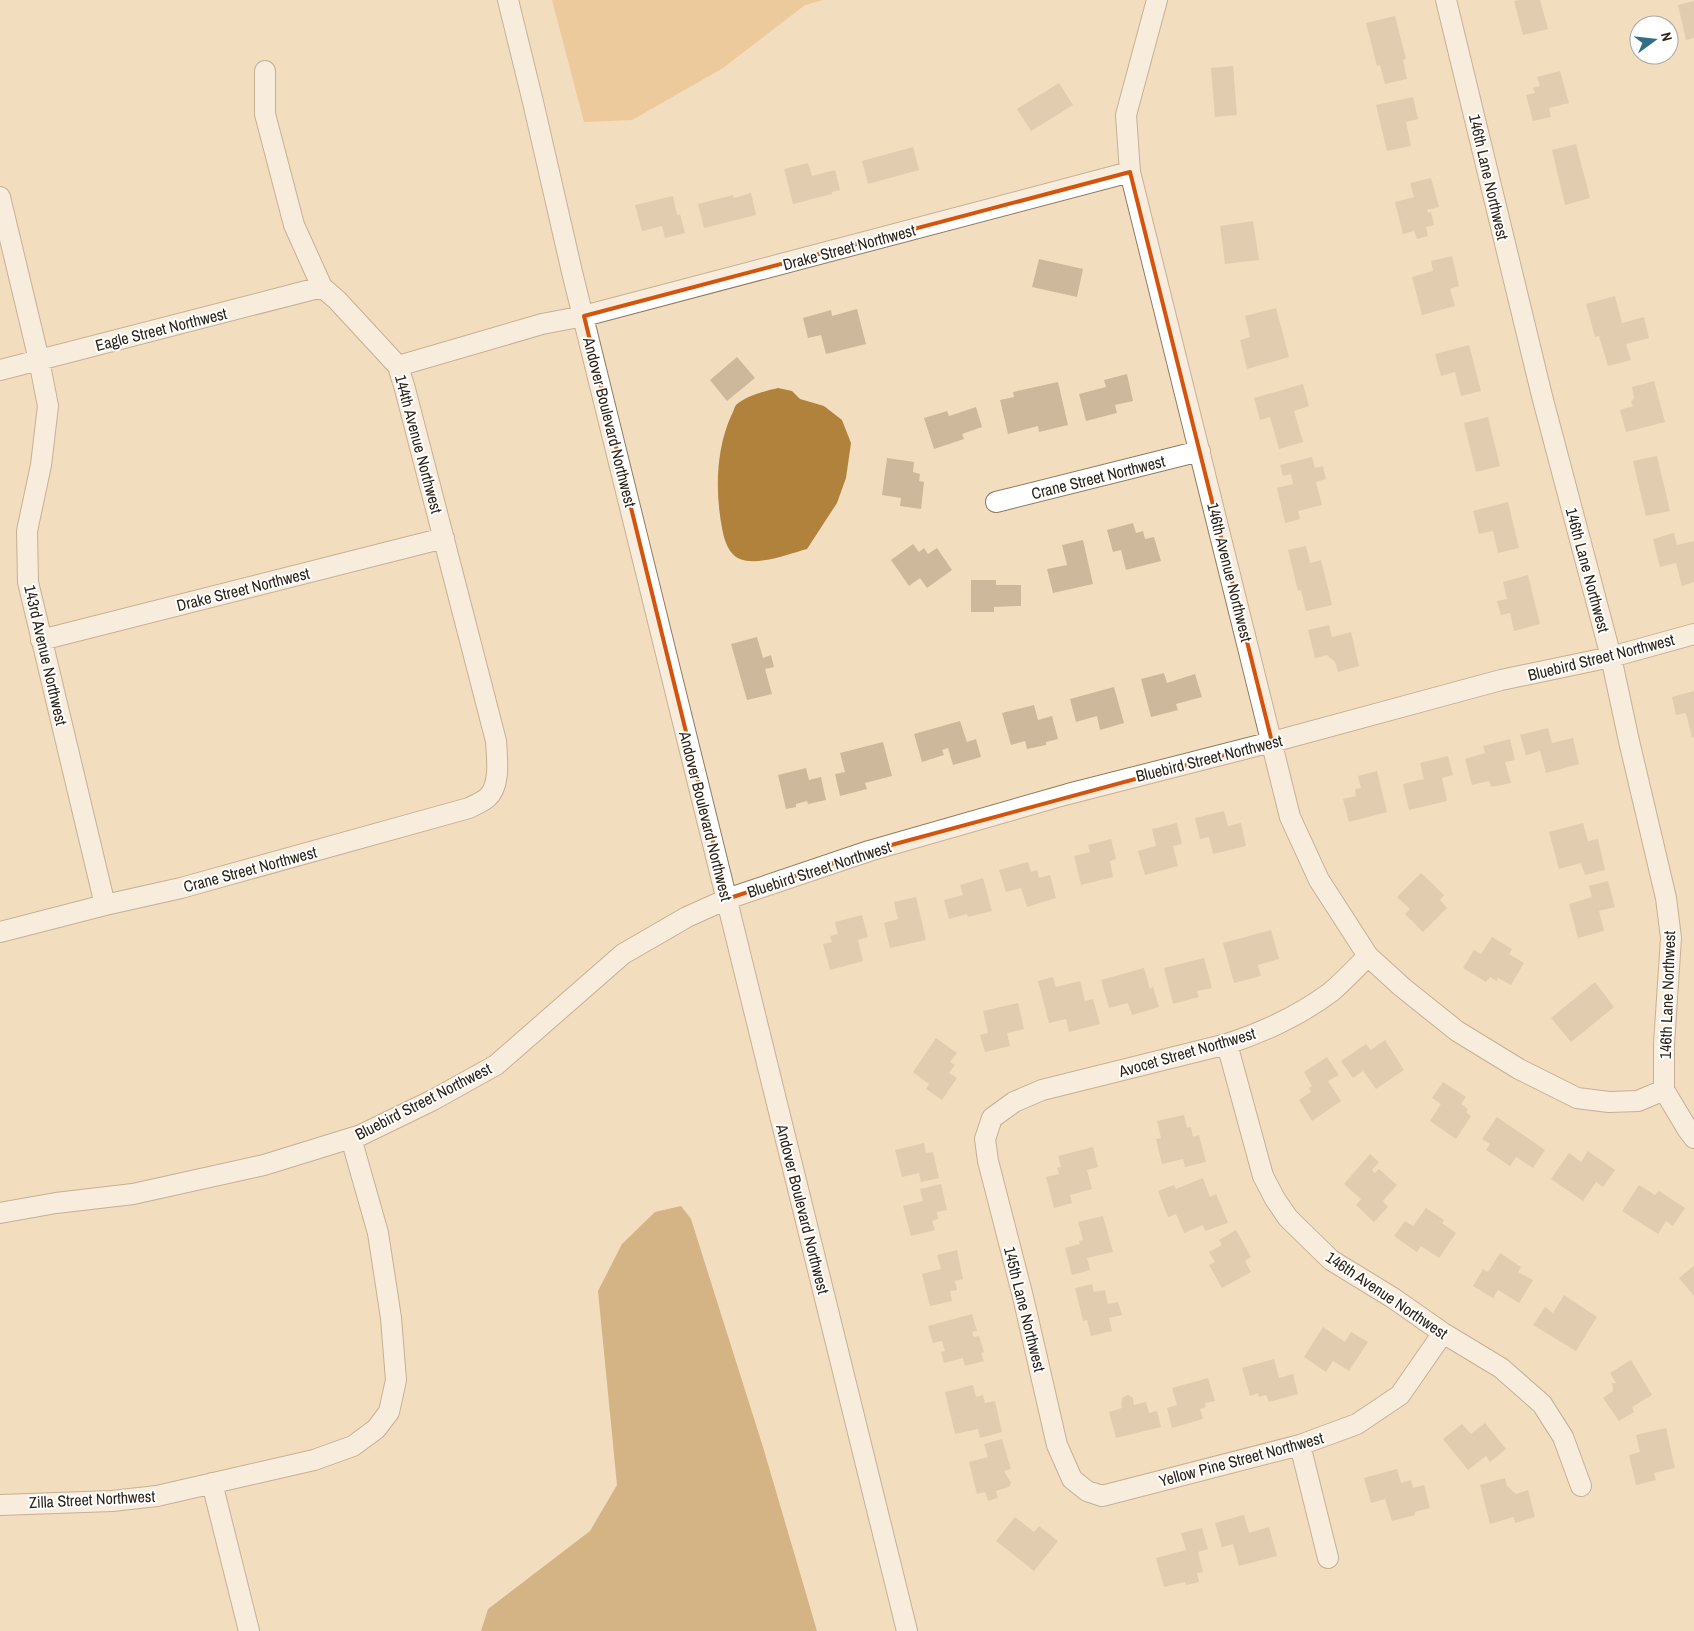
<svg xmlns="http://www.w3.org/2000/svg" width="1694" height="1631" viewBox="0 0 1694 1631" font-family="'Archivo Narrow',sans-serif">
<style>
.green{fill:#e4b46f}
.water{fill:#b0823c}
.building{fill:#ceb89b}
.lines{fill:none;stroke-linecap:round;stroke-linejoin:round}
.minor-casing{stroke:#8f7b5f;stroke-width:22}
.minor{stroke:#fff;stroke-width:20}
.marked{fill:none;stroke:#d5540d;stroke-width:4;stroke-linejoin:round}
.labels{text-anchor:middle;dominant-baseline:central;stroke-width:4;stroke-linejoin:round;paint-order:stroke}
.street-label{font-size:16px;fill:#2d2419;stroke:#fff}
</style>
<rect width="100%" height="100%" fill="#f3ddbf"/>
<!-- green -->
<path class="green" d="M552,0H823L805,5L723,68L632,120L584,122Z"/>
<!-- water -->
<path class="water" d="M778,388L792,391L800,399L824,406L842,420L851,443L846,478L837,503L807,549C789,554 758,566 740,559C728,554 724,539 722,528C715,491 716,450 731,416C733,413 734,408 736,405C746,396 765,391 778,388Z
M681,1206L691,1219L763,1447L817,1631H481L488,1609L590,1531L617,1485L598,1291L622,1244L655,1212Z"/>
<!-- building -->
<path class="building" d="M1519,0H1540L1548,29L1523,35L1514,1Z
M1694,1V38L1686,40L1678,5Z
M1395,16L1406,59L1403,60L1407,79L1385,84L1380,65L1377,66L1366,23Z
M1233,66L1237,115L1215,117L1211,68Z
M1560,71L1569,103L1549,108L1551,117L1533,121L1526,95L1535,93L1533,88L1540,86L1537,77Z
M1059,83L1073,105L1031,131L1017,109Z
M1413,97L1418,119L1406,122L1411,146L1387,151L1376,105Z
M1576,144L1590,198L1565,205L1552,150Z
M913,147L919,170L868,184L862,161Z
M808,163L812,176L835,170L840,190L832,192V194L793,204L784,169Z
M1431,178L1439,207L1427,210L1428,213L1431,212L1434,225L1426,227L1428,236L1417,239L1414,231L1403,234L1395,202L1414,197L1410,183Z
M751,193L756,215L704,228L698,204L733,195L734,198Z
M673,196L677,215L680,214L685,233L665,238L662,226L642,231L635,205Z
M1253,221L1259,260L1225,264L1220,226Z
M1452,256L1459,286L1450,289L1455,306L1422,315L1412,277L1433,271L1431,261Z
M1039,259L1083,269L1077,297L1032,287Z
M1615,296L1622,323L1644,317L1649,338L1626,344L1631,360L1608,366L1599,336L1595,337L1586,304Z
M1276,308L1289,357L1247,369L1240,340L1250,337L1245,316Z
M857,309L866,344L826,354L821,335L808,338L803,318L831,310L832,316Z
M1469,345L1481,391L1461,396L1455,372L1441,376L1435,354Z
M737,357L755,378L727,401L710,380Z
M1127,374L1133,401L1115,405L1117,413L1086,421L1079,394L1106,387L1104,380Z
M1654,381L1665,422L1626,432L1620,410L1633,406L1631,402L1634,398L1632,387Z
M1058,382L1068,425L1039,432L1038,426L1008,434L1000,400L1014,397L1013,392Z
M1303,384L1309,406L1294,411L1303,442L1279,449L1270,417L1260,420L1254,398Z
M976,407L982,427L962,434L964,439L934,449L924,418L947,411L949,416Z
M1488,417L1500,466L1476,472L1464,423Z
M1657,456L1670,511L1646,516L1633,461Z
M1312,457L1315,468L1323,466L1326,479L1316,482L1322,505L1298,511L1300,519L1285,523L1277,488L1293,484L1291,474L1283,476L1280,465Z
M887,458L914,462L913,472L920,474L919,481L924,482L921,509L900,506L901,498L882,495Z
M1508,502L1519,548L1498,553L1493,531L1479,534L1473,511Z
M1133,523L1136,533L1143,531L1145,539L1154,537L1161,561L1126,570L1121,550L1113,552L1107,530Z
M1674,533L1677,545L1694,541V582L1682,586L1676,563L1660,567L1653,539Z
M1083,540L1093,584L1053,593L1047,569L1067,565L1062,545Z
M913,544L919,552L924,548L928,554L937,548L952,570L927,588L920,578L909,586L891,560Z
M1306,546L1310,563L1321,560L1332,605L1306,611L1301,590L1298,591L1288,550Z
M1528,575L1540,624L1514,631L1510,613L1501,615L1497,601L1507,599L1503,582Z
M971,580H996V585H1021V606L994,607V612H971Z
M1329,625L1332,637L1351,632L1359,666L1338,672L1335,662L1327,655L1315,658L1308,630Z
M757,637L763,658L771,655L774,667L765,669L772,694L747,700L731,644Z
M1164,673L1167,683L1195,674L1202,697L1176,704L1178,710L1151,717L1141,679Z
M1114,687L1124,723L1100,730L1097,716L1076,722L1070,699Z
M1694,691V737L1692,738L1686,713L1676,715L1672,697Z
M1034,705L1038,720L1052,716L1058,739L1046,742V745L1027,749L1025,741L1011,745L1002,713Z
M960,721L967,742L976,739L981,757L953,765L948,748L942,750L944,755L922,762L914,734Z
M1548,728L1552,743L1573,738L1579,764L1546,773L1540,751L1526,755L1520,735Z
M1510,739L1515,760L1505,762L1511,783L1491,787L1489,781L1472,785L1465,759L1485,753L1483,746Z
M883,742L892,776L865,783L867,789L840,796L835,774L845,772L840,753Z
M1448,756L1453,775L1442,778L1447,801L1409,810L1403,784L1424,779L1420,763Z
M806,768L809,780L821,777L826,800L808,804L807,801L796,804V807L786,809L778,775Z
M1377,771L1387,812L1349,822L1343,799L1356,796L1355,789L1361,788L1358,776Z
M1224,811L1228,826L1241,823L1246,846L1213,854L1209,837L1200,839L1195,818Z
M1177,823L1182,844L1173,846L1178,866L1145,875L1138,851L1156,846L1152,829Z
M1583,823L1588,841L1598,839L1605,870L1585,875L1581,863L1559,869L1549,832Z
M1111,839L1116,859L1110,861L1113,877L1081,885L1074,856L1090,852L1088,845Z
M1028,862L1031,872L1037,870L1039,878L1050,875L1056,898L1027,907L1021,888L1006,892L999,870Z
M1421,873L1444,895L1440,900L1447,908L1423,932L1405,914L1410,909L1397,897Z
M983,878L992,911L968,917L967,914L949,919L944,900L963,895L960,885Z
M1608,881L1615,907L1599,911L1604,931L1578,938L1569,904L1592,897L1589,886Z
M916,897L926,940L890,948L884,923L898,919L894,902Z
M862,915L868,937L858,940L863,961L830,970L823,944L832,942L830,936L838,934L835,922Z
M1271,930L1279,959L1258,965L1261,976L1234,983L1223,943Z
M1492,937L1512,949L1509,954L1524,963L1511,985L1498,978L1497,981L1490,977L1486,982L1463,968L1474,950L1481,954Z
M1204,958L1212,988L1197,991L1199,997L1173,1004L1164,968Z
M1144,968L1150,989L1153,987L1159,1007L1132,1015L1128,1003L1109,1008L1101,980Z
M1053,977L1056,987L1080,981L1085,1001L1093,999L1100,1024L1069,1032L1066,1019L1049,1023L1038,981Z
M1595,982L1614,1007L1571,1042L1551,1018Z
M1018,1003L1024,1029L1007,1033L1010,1046L985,1052L980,1035L988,1033L983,1011Z
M936,1038L957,1053L950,1062L955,1065L949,1073L957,1078L942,1100L926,1089L929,1084L913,1072Z
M1385,1040L1404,1070L1376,1089L1363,1071L1353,1078L1341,1061L1366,1044L1371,1050Z
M1327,1057L1339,1075L1328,1081L1341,1101L1312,1121L1299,1100L1311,1092L1309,1088L1312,1086L1304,1072Z
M1443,1082L1466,1097L1461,1104L1468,1109L1466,1112L1471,1116L1456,1139L1430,1121L1441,1104L1432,1098Z
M1184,1115L1187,1128L1191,1127L1193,1137L1199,1135L1206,1162L1185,1167L1183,1159L1162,1164L1156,1139L1161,1138L1157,1121Z
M1497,1117L1545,1150L1533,1168L1516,1157L1510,1166L1486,1150L1490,1144L1482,1139Z
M924,1143L926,1153L933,1152L939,1178L921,1182L919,1173L902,1177L895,1150Z
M1093,1147L1098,1167L1087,1170L1092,1189L1070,1195L1072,1203L1054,1208L1046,1177L1059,1174L1057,1168L1061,1167L1058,1156Z
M1588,1151L1615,1170L1603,1187L1596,1182L1583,1201L1551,1179L1569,1153L1581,1162Z
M1370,1154L1379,1162L1372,1170L1375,1173L1379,1169L1397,1185L1383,1201L1388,1207L1374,1222L1356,1205L1361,1199L1344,1184Z
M1203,1178L1210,1197L1216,1194L1228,1223L1205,1231L1203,1225L1184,1233L1176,1214L1168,1217L1158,1191L1174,1185L1176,1189Z
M941,1184L947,1210L937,1212L938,1219L932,1221L935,1230L911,1236L903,1206L923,1201L920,1189Z
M1639,1185L1655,1195L1659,1191L1685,1208L1673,1226L1666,1221L1658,1234L1622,1211Z
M1426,1208L1444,1220L1442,1223L1456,1233L1439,1258L1421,1246L1417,1252L1394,1236L1405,1221L1413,1226Z
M1103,1216L1113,1252L1087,1258L1090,1270L1072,1275L1065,1248L1080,1244L1079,1241L1083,1240L1078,1222Z
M1236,1230L1251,1257L1245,1261L1251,1272L1222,1288L1209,1265L1215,1262L1209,1252L1222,1245L1219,1240Z
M957,1250L963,1279L955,1281L957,1290L950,1291L952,1301L930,1306L922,1274L941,1269L937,1255Z
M1500,1253L1521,1267L1518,1272L1533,1280L1519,1303L1498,1290L1493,1298L1473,1286L1483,1269L1488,1272Z
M1694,1266V1296L1679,1278Z
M1092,1284L1094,1292L1105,1290L1108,1304L1118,1302L1122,1315L1109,1318L1112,1331L1091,1336L1087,1320L1083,1321L1075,1288Z
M1564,1295L1597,1317L1576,1351L1533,1325L1545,1307L1553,1313Z
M972,1314L977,1331L972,1332L974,1337L979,1336L984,1352L981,1353L984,1361L965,1366L963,1358L944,1363L941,1352L945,1351L942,1341L933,1343L928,1326Z
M1323,1327L1345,1342L1351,1332L1368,1342L1349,1371L1333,1361L1326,1372L1304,1357Z
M1274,1359L1279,1378L1293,1374L1298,1394L1269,1402L1266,1395L1259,1397L1258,1393L1250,1396L1242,1368Z
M1631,1360L1652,1395L1632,1407L1634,1412L1619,1421L1603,1398L1613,1391L1612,1383H1616L1610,1373Z
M1208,1378L1215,1401L1205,1403L1206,1407L1200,1409L1203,1419L1172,1428L1167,1408L1177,1405L1172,1388Z
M973,1385L976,1397L983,1395L985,1403L995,1401L1002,1432L980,1438L978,1429L955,1434L945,1392Z
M1128,1395L1133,1398L1134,1405L1146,1402L1149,1413L1157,1411L1161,1427L1116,1438L1109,1412L1122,1408L1121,1402L1123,1397Z
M1485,1423L1506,1449L1490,1462L1486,1456L1468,1470L1443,1439L1462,1424L1471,1434Z
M1666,1428L1675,1468L1654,1473L1656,1480L1636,1485L1629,1455L1640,1452L1636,1435Z
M1002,1439L1011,1469L1004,1471L1011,1483L1009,1487L996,1491L998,1498L988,1501L985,1492L977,1494L969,1462L988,1457L984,1444Z
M1397,1469L1401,1483L1411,1480L1413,1488L1424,1485L1430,1508L1415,1512V1515L1392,1521L1385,1499L1371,1503L1364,1478Z
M1505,1478L1507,1486L1516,1494L1528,1490L1535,1517L1515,1523L1514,1517L1490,1524L1480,1485Z
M1244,1515L1249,1533L1269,1527L1277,1556L1239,1566L1233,1544L1222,1547L1215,1523Z
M1015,1517L1034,1532L1039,1526L1058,1541L1034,1571L996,1541Z
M1202,1528L1208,1549L1198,1552L1203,1572L1197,1573L1199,1582L1186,1585L1185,1582L1164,1587L1156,1558L1186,1550L1181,1533Z"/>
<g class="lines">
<defs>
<path id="minor" d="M508,0L533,102L572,272L907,1631
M1157,0L1126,115L1130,172L1290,817L1319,880L1368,956L1402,987L1457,1031L1519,1069L1577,1098L1609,1102L1638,1101L1664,1090
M1446,0L1542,396L1611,657L1629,741L1666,898L1671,938L1664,1044V1090L1688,1130L1694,1138
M0,197L39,360L48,406L41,465L27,531L28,582L105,905
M398,366L542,324L584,316L1130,172
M0,370L322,287
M996,502L1200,451
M41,640L444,538
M0,932L105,905L181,888L469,808C475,805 482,802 487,798C501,786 497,758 496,741L405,389L398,366L337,300L322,287L294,225L265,114V71
M1368,956C1356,968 1344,981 1331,992C1300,1015 1264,1032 1227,1044L1042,1090L1014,1102L992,1118L985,1139L988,1161L1023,1297L1057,1445L1072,1479L1087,1491L1102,1496L1300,1445L1357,1424L1400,1395L1443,1333
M1227,1044L1263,1176L1275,1199L1288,1218L1331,1260L1393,1298L1443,1333L1501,1368L1542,1404L1563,1437L1581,1486
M0,1213L56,1203L133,1194L264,1165L361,1135L433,1100L496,1065L623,954L687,917L727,899L869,851L1068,794L1272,742L1501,680L1611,657L1694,634
M1300,1445L1328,1558
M212,1483L249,1631
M0,1505L112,1501L157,1496L314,1460L353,1446L376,1429L389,1412L396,1380L391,1318L378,1233L351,1138"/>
</defs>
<!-- minor casing -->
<use href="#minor" class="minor-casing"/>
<!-- minor -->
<use href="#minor" class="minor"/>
</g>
<!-- marked area -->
<path d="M0 0H1694V1631H0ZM1130,172L1272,742L869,851L727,899L584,316Z" fill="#f3ddbf" fill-opacity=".55" fill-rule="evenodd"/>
<path class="marked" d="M1130,172L1272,742L869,851L727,899L584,316Z"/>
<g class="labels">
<!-- street labels -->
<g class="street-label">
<text transform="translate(1489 177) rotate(77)">146th Lane Northwest</text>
<text transform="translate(849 247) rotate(-15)">Drake Street Northwest</text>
<text transform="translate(161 329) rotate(-14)">Eagle Street Northwest</text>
<text transform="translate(610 422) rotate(76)">Andover Boulevard Northwest</text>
<text transform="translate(419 444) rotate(75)">144th Avenue Northwest</text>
<text transform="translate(1098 477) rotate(-14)">Crane Street Northwest</text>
<text transform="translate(1588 570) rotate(75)">146th Lane Northwest</text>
<text transform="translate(1230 572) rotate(76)">146th Avenue Northwest</text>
<text transform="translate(243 589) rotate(-14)">Drake Street Northwest</text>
<text transform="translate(46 655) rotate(77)">143rd Avenue Northwest</text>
<text transform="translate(1601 657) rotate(-14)">Bluebird Street Northwest</text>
<text transform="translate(1209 758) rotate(-14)">Bluebird Street Northwest</text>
<text transform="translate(706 816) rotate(76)">Andover Boulevard Northwest</text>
<text transform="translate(250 869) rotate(-15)">Crane Street Northwest</text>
<text transform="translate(819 869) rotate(-18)">Bluebird Street Northwest</text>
<text transform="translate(1667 995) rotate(-88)">146th Lane Northwest</text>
<text transform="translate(1187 1052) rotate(-16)">Avocet Street Northwest</text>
<text transform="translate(423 1101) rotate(-27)">Bluebird Street Northwest</text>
<text transform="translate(803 1209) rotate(76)">Andover Boulevard Northwest</text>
<text transform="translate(1387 1295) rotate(34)">146th Avenue Northwest</text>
<text transform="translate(1025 1309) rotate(76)">145th Lane Northwest</text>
<text transform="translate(1241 1459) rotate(-15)">Yellow Pine Street Northwest</text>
<text transform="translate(92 1499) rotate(-3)">Zilla Street Northwest</text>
</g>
</g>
<!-- north arrow -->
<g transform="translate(1654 40) rotate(75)"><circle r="24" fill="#ffffff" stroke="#aba7a3"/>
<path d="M0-4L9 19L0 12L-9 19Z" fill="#326f86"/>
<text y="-8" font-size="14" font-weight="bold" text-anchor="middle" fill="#2d2419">N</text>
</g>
</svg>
